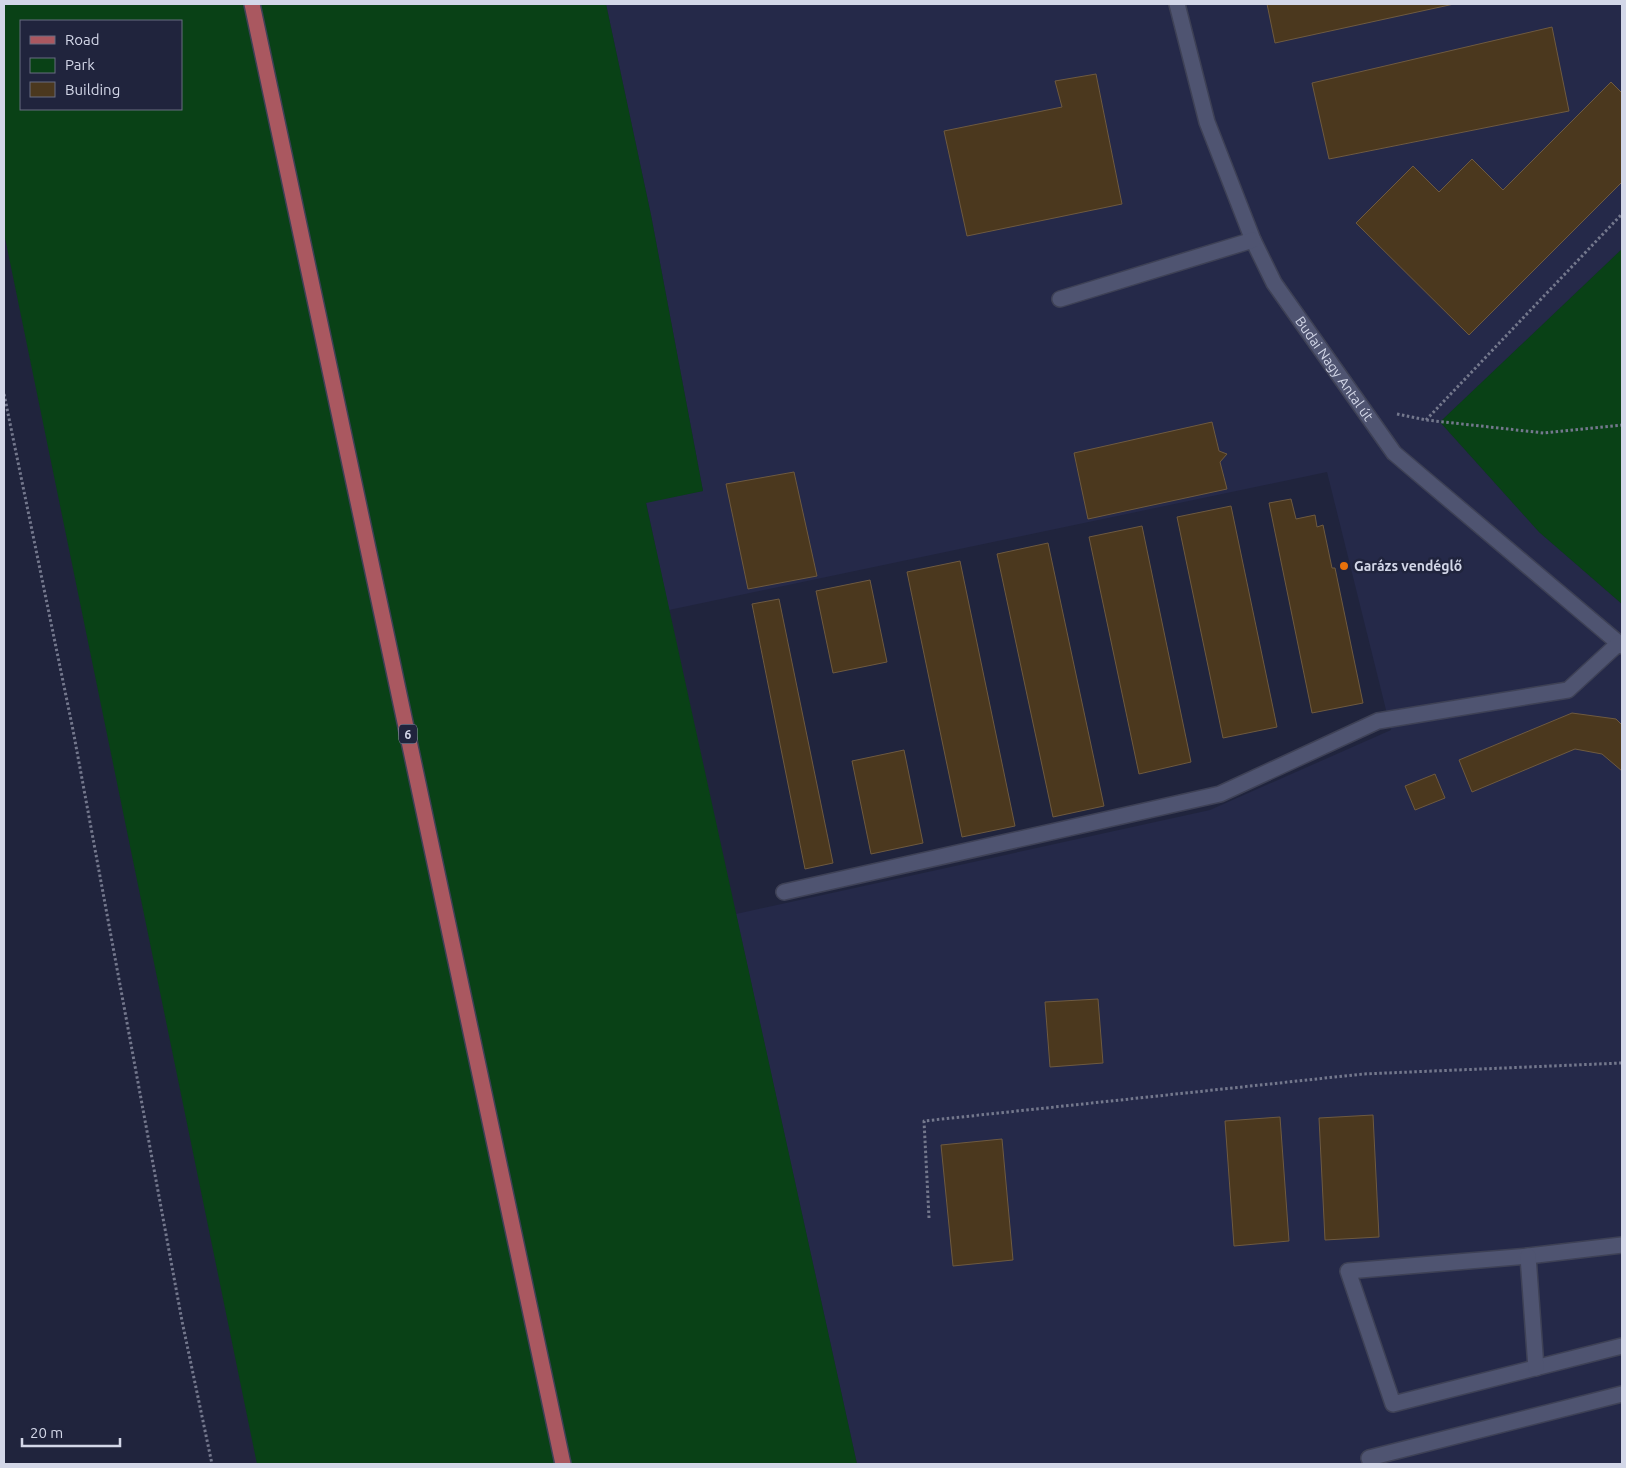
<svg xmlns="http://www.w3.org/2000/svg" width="1626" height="1468" viewBox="0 0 1626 1468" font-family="Ubuntu,sans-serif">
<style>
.built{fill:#252949}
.green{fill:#094116;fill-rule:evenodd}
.building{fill:#4b381e;stroke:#6e5a40}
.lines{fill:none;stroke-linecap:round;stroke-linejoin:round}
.minor-casing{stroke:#3e4156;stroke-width:18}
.major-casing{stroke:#3e4156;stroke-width:18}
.path{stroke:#74788d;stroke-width:3;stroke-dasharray:2.5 2.5;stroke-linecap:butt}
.minor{stroke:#4f5471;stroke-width:15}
.major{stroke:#aa5860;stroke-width:15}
.food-dot{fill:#e8710a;stroke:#20243d;stroke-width:2}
.labels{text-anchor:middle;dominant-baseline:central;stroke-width:5;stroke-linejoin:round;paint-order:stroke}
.shield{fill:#20243d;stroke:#9da1b5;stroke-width:1}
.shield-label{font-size:12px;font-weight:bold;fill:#d3d7e8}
.street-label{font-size:14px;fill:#d3d7e8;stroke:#20243d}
.poi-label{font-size:14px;font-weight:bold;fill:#d3d7e8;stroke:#20243d;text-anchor:start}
</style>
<rect width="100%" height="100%" fill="#20243d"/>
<!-- built -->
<path class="built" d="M606,4H1622V249L1440,422L1539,532L1622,604V1464H857L736,914L1210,810L1391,730L1327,472L669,610L646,502L703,491L651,215Z"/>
<!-- green -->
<path class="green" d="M4,4H606L651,215L703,491L646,503L857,1464H257L4,233ZM21,21H181V109H21Z
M1622,249V604L1539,532L1440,422Z"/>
<!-- building -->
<path class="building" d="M1267,4H1454L1275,43Z
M1552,27L1569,111L1329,159L1312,83Z
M1096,74L1122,204L967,236L944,131L1062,107L1055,81Z
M1611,82L1622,93V182L1469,335L1356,223L1413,166L1439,192L1472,159L1503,190Z
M1212,422L1219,451L1227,454L1220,462L1227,489L1088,519L1074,453Z
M794,472L817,576L748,589L726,484Z
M1291,499L1296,519L1315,515L1317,527L1323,525L1332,568H1335L1363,703L1312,713L1269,503Z
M1231,506L1277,727L1223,738L1177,517Z
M1142,526L1191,762L1139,774L1089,537Z
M1048,543L1104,806L1053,817L997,554Z
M960,561L1015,826L962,837L907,572Z
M870,580L887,662L833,673L816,591Z
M779,599L833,863L805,869L752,604Z
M1572,713L1616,719L1622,725V771L1602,754L1575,749L1472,792L1459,760Z
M904,750L923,843L871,854L852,761Z
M1435,774L1445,798L1415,810L1405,786Z
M1098,999L1103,1063L1050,1067L1045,1002Z
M1373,1115L1379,1237L1325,1240L1319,1118Z
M1280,1117L1289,1241L1234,1246L1225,1121Z
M1002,1139L1013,1260L953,1266L941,1145Z"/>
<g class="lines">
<defs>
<g id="minor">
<path id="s1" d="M1177,4L1207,122L1253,240L1274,283L1394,453L1622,646"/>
<path d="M1060,299L1253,240"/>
<path d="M784,892L1220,794L1378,721L1568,690L1619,643"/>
<path d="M1622,1245L1528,1256L1348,1271L1393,1404L1622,1346"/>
<path d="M1528,1256L1536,1368"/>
<path d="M1371,1464L1369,1458L1622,1394"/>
</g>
<path id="major" d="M252,4L563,1464"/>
</defs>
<!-- minor casing -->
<use href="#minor" class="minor-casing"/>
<!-- major casing -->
<use href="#major" class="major-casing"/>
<!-- path -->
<path class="path" d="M4,394L73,730L182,1321L212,1464
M1397,414L1426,420L1544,433L1622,425
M1426,420L1622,214
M929,1218L924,1121L1363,1074L1622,1063"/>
<!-- minor -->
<use href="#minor" class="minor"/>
<!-- major -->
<use href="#major" class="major"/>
</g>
<!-- markers -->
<circle class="food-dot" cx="1344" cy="566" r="5"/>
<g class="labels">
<!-- shield labels -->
<rect class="shield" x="399" y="724.5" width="18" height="19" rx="4"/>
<g class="shield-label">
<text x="408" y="734">6</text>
</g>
<!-- street labels -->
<g class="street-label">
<text stroke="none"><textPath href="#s1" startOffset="401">Budai Nagy Antal út</textPath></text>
</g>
<!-- poi labels -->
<g class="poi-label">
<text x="1354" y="566">Garázs vendéglő</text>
</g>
</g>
<!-- border -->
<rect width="1626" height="1468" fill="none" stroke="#d3d7e8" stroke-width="10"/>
<!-- legend -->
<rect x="20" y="20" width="162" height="90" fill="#20243d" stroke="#686c81"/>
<rect x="30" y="36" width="25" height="8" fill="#aa5860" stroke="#686c81"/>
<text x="65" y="45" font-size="15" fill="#d3d7e8">Road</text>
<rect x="30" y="58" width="25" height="15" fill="#094116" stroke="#686c81"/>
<text x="65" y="70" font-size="15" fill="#d3d7e8">Park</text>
<rect x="30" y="82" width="25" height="15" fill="#4b381e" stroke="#686c81"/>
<text x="65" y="95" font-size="15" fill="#d3d7e8">Building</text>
<!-- scale -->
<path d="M22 1438v8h98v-8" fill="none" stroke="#d3d7e8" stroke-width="2.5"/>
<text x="30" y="1438" font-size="15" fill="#d3d7e8" stroke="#20243d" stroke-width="4" paint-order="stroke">20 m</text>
</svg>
